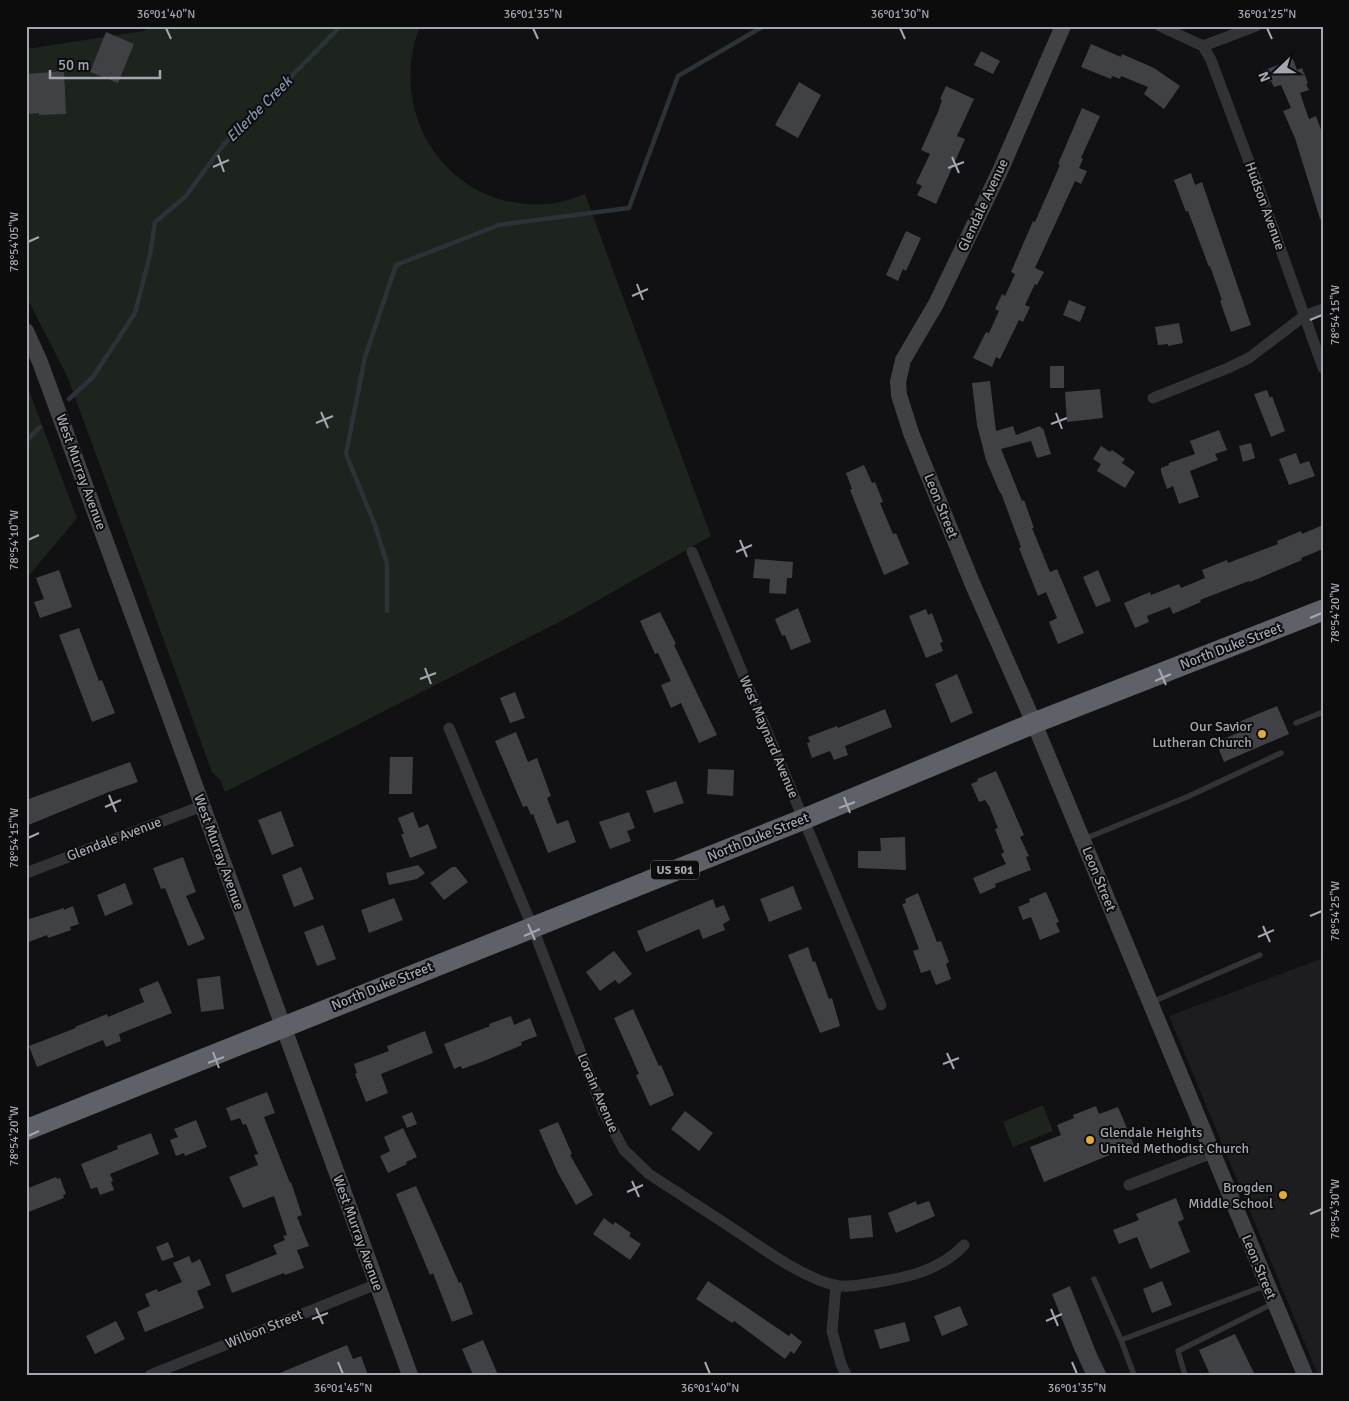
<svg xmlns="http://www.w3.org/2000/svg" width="1349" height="1401" viewBox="0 0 1349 1401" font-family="Signika,sans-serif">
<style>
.built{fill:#1d1d1f}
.green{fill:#1d241e}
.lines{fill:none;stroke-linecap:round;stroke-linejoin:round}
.stream{stroke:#2b3339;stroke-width:4.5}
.building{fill:#404145}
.lane{stroke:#323337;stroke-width:5.5}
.street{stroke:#323337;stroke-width:11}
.secondary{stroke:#404246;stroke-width:16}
.highway{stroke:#5e6167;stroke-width:21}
.ticks{fill:none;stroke:#a3a7b2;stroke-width:2}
.poi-dot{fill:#e5a935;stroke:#0c0c0d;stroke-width:2}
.labels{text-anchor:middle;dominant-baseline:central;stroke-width:4;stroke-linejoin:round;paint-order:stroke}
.shield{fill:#0c0c0d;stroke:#767880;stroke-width:1}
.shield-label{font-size:12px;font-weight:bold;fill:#a3a7b2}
.street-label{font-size:14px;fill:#a3a7b2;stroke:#0c0c0d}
.poi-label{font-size:14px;fill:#a3a7b2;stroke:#0c0c0d;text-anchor:end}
.water-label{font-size:15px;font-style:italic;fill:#7b95ab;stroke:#0c0c0d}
.neatline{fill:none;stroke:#a3a7b2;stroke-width:2}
.ticks-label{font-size:12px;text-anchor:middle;fill:#a3a7b2}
</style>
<rect width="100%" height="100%" fill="#111012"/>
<!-- built -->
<path class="built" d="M1323,958V1375H1318L1169,1016Z"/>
<!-- green -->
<path class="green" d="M154,26H420C385,115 450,212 548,204C561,203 573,198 585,194L711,536L565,619L225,792L220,780L212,772L68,378L26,296V49L143,31Z
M26,383L77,518L26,579Z
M1043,1105L1053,1131L1013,1147L1003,1122Z"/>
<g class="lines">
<!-- stream -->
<path class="stream" d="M69,399L93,377L135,313L150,255L155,222L185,197L224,144L341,26
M26,441L40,427
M387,611V564L375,525L346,454L365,357L396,265L499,225L629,208L678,76L764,26"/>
</g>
<!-- building -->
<path class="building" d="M106,32L134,44L118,83L90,72Z
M1091,44L1121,57L1122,54L1154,68L1180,86L1164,109L1144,94L1148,87L1121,76L1120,79L1112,76L1111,79L1081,67Z
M981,51L1000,61L993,74L974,65Z
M1293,59L1297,70L1302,68L1308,83L1306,84L1309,90L1300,93L1309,119L1316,116L1323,135V218L1320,219L1295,138L1283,111L1291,108L1281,85L1274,87L1271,81L1267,82L1262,71Z
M64,71L66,114L39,115V113L26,114V74Z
M799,82L821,95L798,138L775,125Z
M946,86L974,99L957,136L965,139L936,204L917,195L922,186L916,183L930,154L921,150L938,112L942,100L940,99Z
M1082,108L1100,116L1081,158L1083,159L1079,168L1087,171L1081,184L1075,181L1035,268L1044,272L1037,285L1035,284L1025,305L1030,307L1023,322L1019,320L1000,359L996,357L992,367L973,358L986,332L989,333L999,311L995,309L1002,294L1005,296L1015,274L1011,272L1033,221L1035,222L1060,165L1058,164Z
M1191,173L1195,185L1202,182L1251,325L1231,332L1220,301L1222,300L1210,266L1209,267L1188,211L1186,212L1174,180Z
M906,231L921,238L906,271L903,269L898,281L886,275Z
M1069,300L1086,307L1080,322L1063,315Z
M1179,323L1183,343L1168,346V344L1158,345L1155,327Z
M1050,366H1064V388H1050Z
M990,381L996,431L1013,426L1016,435L1040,426L1042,429L1043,428L1051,454L1037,458L1031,441L1001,449L1022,501L1024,500L1034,528H1032L1050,572L1057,569L1084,633L1058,644L1049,622L1057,618L1046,592L1038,596L1019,548L1021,547L1001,493H1000L986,460L977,425L972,383Z
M1100,389L1103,418L1067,422L1065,392Z
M1267,390L1270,398L1272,396L1285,431L1271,437L1254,394Z
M1219,430L1227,450L1215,454L1218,460L1190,471L1199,497L1179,504L1173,486L1167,489L1161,472V468L1169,465V463L1195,454L1190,441Z
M1251,443L1255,458L1243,462L1239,446Z
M1101,446L1110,452L1112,450L1125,459L1122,463L1135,472L1125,488L1097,471L1101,464L1093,459Z
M1296,453L1300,464L1309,461L1315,476L1289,485L1279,459Z
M864,465L872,483L875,482L883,502L880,503L893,534L896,533L909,564L884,575L850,490L852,489L846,473Z
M1323,525V549L1301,558L1302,560L1250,582L1249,581L1200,600L1201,602L1173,614L1170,607L1147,616L1149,622L1135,628L1124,603L1150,592L1151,595L1179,584L1181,588L1205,578L1202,570L1227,560L1228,563L1278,544L1277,541L1301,531L1302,534Z
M755,559L793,562L792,578H787L786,594L769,593L770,579L753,578Z
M59,570L72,607L40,618L34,602L44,599L36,578Z
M1098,570L1111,601L1096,607L1083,577Z
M798,608L811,642L791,650L785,635L782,636L775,619Z
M926,609L928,615L932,613L943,642L940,643L943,651L926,658L909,616Z
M660,612L676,644L674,645L717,735L699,743L681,703L671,708L661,685L671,681L658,653L655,654L640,621Z
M79,628L99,681L102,680L115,713L92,722L59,635Z
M957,674L973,713L951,723L935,684Z
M515,692L525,718L510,723L500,698Z
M1277,706L1289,734L1224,762L1216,742L1238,733L1234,724Z
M885,709L892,727L845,746L848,755L834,760L830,751L812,758L807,743L810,742L808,737L837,726L838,728Z
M516,732L528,762L537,758L551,796L547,798L557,824L568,820L576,842L548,853L533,814L531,815L527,806L523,807L495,741Z
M390,757H413L412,794H389Z
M130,762L138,782L109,792L26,826V800Z
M708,769L734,770L733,796L707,794Z
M996,771L1024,835L1020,837L1029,856L1026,857L1031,870L995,884L996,887L980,894L973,878L1006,864L1001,854L1004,852L995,829L998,828L989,806L985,800L979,802L971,784L978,781L977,779Z
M676,781L684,803L654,813L646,791Z
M281,811L294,846L272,855L258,820Z
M413,812L419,828L428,824L437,848L410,858L401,834H404L398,818Z
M629,812L635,828L627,831L631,841L610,849L599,822Z
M905,837L906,870L858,868V851H881L880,838Z
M183,857L196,892L186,896L205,939L188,946L165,888L161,889L153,868Z
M418,865L425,873L417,879L389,885L386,873Z
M301,867L314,899L294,907L282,875Z
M452,867H456L468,882L444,900L430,883Z
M125,883L133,904L105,916L97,895Z
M793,886L802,909L769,922L760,899Z
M1046,892L1059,922L1056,923L1060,932L1040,940L1031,917L1023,920L1018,907L1030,902L1029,899Z
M918,893L937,942L941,941L949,962L946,964L951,979L936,985L930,970L921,973L913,951L919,949L902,904L906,903L905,899Z
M394,898L403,920L369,933L361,910Z
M713,899L716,908L724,905L730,920L723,924L725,930L703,939L699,929L646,952L637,931Z
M73,906L79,924L70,927L71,930L48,938L47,935L26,943V920L64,908V910Z
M323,925L336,959L317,966L304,932Z
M808,947L813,962L815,961L829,999L832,998L840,1026L820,1033L788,955Z
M614,951L632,974L619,984L615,980L600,991L586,972Z
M220,976L224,1009L201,1012L197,979Z
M158,981L172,1013L119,1034L121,1041L106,1047L103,1040L37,1067L29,1046L76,1028L75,1027L107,1014L108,1017L144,1002L139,989Z
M633,1009L659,1066L661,1065L674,1095L650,1106L636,1075L639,1074L614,1018Z
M511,1016L514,1025L530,1018L537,1036L521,1042L522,1045L484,1061L462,1069L461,1066L454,1069L444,1044L490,1026L489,1024Z
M425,1031L433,1053L381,1074L388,1093L366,1102L355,1074L357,1073L354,1064L389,1051L387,1046Z
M267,1092L275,1113L264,1117L290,1183L291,1182L302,1215L297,1217L309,1246L297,1250L304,1268L285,1275L284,1273L232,1293L225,1275L277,1254L273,1245L285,1240L283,1236L287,1235L274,1196L243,1208L229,1177L258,1165L254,1155L258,1154L246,1124L243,1125L240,1118L231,1121L226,1108Z
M1096,1106L1099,1114L1118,1107L1134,1145L1044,1182L1030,1147L1061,1135L1057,1125L1074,1118L1073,1115Z
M685,1111L713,1133L699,1151L671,1129Z
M412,1112L417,1124L407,1128L402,1116Z
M196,1120L207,1147L185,1156L184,1153L176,1156L170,1140L178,1137L174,1129Z
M558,1122L572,1154L570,1155L593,1195L576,1205L558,1173L539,1130Z
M403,1128L417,1157L406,1162L407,1164L388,1173L380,1156L390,1151L384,1137Z
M151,1133L159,1154L110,1174L113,1181L111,1182L114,1190L100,1195L97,1187L91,1189L81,1164L118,1149L117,1146Z
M56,1177L57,1179L60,1178L66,1194L63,1195L64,1198L26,1213V1189Z
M416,1186L459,1283L461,1282L473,1314L452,1322L433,1273L430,1275L396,1194Z
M1176,1198L1184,1219L1178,1222L1190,1252L1150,1269L1137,1237L1119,1244L1113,1230L1139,1220L1136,1214Z
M916,1201L917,1205L929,1201L935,1216L896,1233L888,1213Z
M871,1215L873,1237L850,1239L848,1218Z
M604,1218L613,1225L615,1222L631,1233L629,1236L641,1244L630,1260L593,1234Z
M168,1242L174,1257L162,1261L156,1247Z
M189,1256L192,1263L200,1259L211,1285L197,1291L204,1308L145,1332L137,1312L150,1306L145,1294L157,1289L158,1292L182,1282L173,1263Z
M708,1281L789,1336L791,1333L802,1342L794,1354L791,1351L785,1359L734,1321L732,1323L696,1299Z
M1162,1281L1172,1305L1152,1313L1143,1289Z
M1070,1286L1096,1352L1107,1375H1086L1074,1349L1052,1294Z
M960,1306L968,1325L942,1336L934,1316Z
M116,1321L125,1339L95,1354L86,1336Z
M905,1322L910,1341L880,1349L874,1330Z
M1235,1334L1255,1375H1210L1199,1350Z
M483,1340L498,1375H473L462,1349Z
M347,1345L353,1359L361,1356L368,1375H275Z"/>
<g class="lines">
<!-- lane -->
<path class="lane" d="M1296,723L1323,712
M1084,839L1187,797L1281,753
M1152,1002L1260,955
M1094,1279L1121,1340L1267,1285
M1121,1340L1134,1375
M1185,1375L1178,1351L1274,1303"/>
<!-- street -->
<path class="street" d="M1160,26L1203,46L1256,26
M1203,46L1211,60L1257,183L1323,368
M1153,398L1228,368L1249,358L1304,316L1323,309
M692,552L881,1005
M449,728L532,926L604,1113L624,1150L649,1174C681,1195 713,1215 744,1236C769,1253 805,1278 834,1285C846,1288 859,1285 872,1283C905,1278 940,1271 964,1245
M26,873L202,806
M1129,1185L1212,1153
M836,1285L832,1331L841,1364L846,1375
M150,1375L377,1284"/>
<!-- secondary -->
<path class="secondary" d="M1063,26L1000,171L936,304L903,360L898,382L899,395L911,433L973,585L1034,723L1305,1375
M26,331L40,362C164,700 288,1037 410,1375"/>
<!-- highway -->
<path class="highway" d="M26,1130L804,819L1034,723L1323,610"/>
</g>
<!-- ticks -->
<path class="ticks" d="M166,28L171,39M533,28L538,39M900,28L905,39M1267,28L1272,39M218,155L224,172M952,157L959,173M213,167L229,160M948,168L964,162M28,242L39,237M637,284L643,300M632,296L648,289M1310,320L1322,315M321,412L328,428M1056,413L1062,429M316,423L333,416M1051,424L1067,418M28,540L39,535M740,540L747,557M736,552L752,545M1310,618L1322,613M425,668L431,684M1159,669L1166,685M420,679L436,673M1155,681L1171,674M109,795L116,812M844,797L850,813M105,807L121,800M839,808L855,802M28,838L39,833M1310,916L1322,911M528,924L535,940M1263,926L1270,942M524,936L540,929M1258,937L1274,930M213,1052L219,1068M947,1053L954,1069M208,1063L224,1057M943,1064L959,1058M28,1136L39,1131M632,1181L639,1197M627,1192L643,1185M1310,1214L1322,1209M316,1308L323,1324M1051,1309L1058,1326M312,1319L328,1313M1046,1321L1062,1314M338,1362L343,1374M705,1362L710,1374M1072,1362L1077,1374"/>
<!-- markers -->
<g class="poi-dot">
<circle cx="1262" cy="734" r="5"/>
<circle cx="1090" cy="1140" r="5"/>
<circle cx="1283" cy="1195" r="5"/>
</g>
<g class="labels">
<!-- shield labels -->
<rect class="shield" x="651" y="860.5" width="48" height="19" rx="4"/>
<g class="shield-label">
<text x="675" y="870">US 501</text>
</g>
<!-- street labels -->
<g class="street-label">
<text transform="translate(983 205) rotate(-65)">Glendale Avenue</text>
<text transform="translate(1265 206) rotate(70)">Hudson Avenue</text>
<text transform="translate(81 472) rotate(70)">West Murray Avenue</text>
<text transform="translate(941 506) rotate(68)">Leon Street</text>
<text transform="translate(1231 646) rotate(-21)">North Duke Street</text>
<text transform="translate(769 737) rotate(67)">West Maynard Avenue</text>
<text transform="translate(758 837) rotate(-22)">North Duke Street</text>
<text transform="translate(114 839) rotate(-21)">Glendale Avenue</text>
<text transform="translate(219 852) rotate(70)">West Murray Avenue</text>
<text transform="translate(1099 879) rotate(68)">Leon Street</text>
<text transform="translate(382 986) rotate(-22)">North Duke Street</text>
<text transform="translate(598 1093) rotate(67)">Lorain Avenue</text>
<text transform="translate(358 1233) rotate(70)">West Murray Avenue</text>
<text transform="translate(1259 1267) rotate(67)">Leon Street</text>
<text transform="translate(264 1329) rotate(-22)">Wilbon Street</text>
</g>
<!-- poi labels -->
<g class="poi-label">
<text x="1252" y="726">Our Savior<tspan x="1252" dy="16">Lutheran Church</tspan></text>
<text x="1100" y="1132" text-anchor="start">Glendale Heights<tspan x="1100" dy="16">United Methodist Church</tspan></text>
<text x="1273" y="1187">Brogden<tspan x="1273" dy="16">Middle School</tspan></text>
</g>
<!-- water labels -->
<g class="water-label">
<text transform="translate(259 109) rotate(-45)">Ellerbe Creek</text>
</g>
</g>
<!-- border -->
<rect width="1349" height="1401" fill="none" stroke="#0c0c0d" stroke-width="55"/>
<!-- north arrow -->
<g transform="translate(1276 72) rotate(248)" stroke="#0c0c0d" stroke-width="4" paint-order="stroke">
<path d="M0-4L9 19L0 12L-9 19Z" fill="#a3a7b2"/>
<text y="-8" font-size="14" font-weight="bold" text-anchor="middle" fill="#a3a7b2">N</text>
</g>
<!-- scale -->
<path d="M50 70v8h110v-8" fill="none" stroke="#a3a7b2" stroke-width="2.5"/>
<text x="58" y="70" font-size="15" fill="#a3a7b2" stroke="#0c0c0d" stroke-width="4" paint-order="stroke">50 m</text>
<rect x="28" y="28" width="1294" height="1346" class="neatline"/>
<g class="ticks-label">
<text x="166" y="18">36°01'40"N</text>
<text x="533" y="18">36°01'35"N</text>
<text x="900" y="18">36°01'30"N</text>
<text x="1267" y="18">36°01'25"N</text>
<text transform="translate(14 242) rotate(-90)" y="4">78°54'05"W</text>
<text transform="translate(1335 315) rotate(-90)" y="4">78°54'15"W</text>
<text transform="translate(14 540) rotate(-90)" y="4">78°54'10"W</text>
<text transform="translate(1335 613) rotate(-90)" y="4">78°54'20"W</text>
<text transform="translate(14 838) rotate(-90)" y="4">78°54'15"W</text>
<text transform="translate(1335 911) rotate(-90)" y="4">78°54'25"W</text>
<text transform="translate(14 1136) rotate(-90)" y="4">78°54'20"W</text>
<text transform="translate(1335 1209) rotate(-90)" y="4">78°54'30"W</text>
<text x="343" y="1392">36°01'45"N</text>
<text x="710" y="1392">36°01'40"N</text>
<text x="1077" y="1392">36°01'35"N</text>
</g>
</svg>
